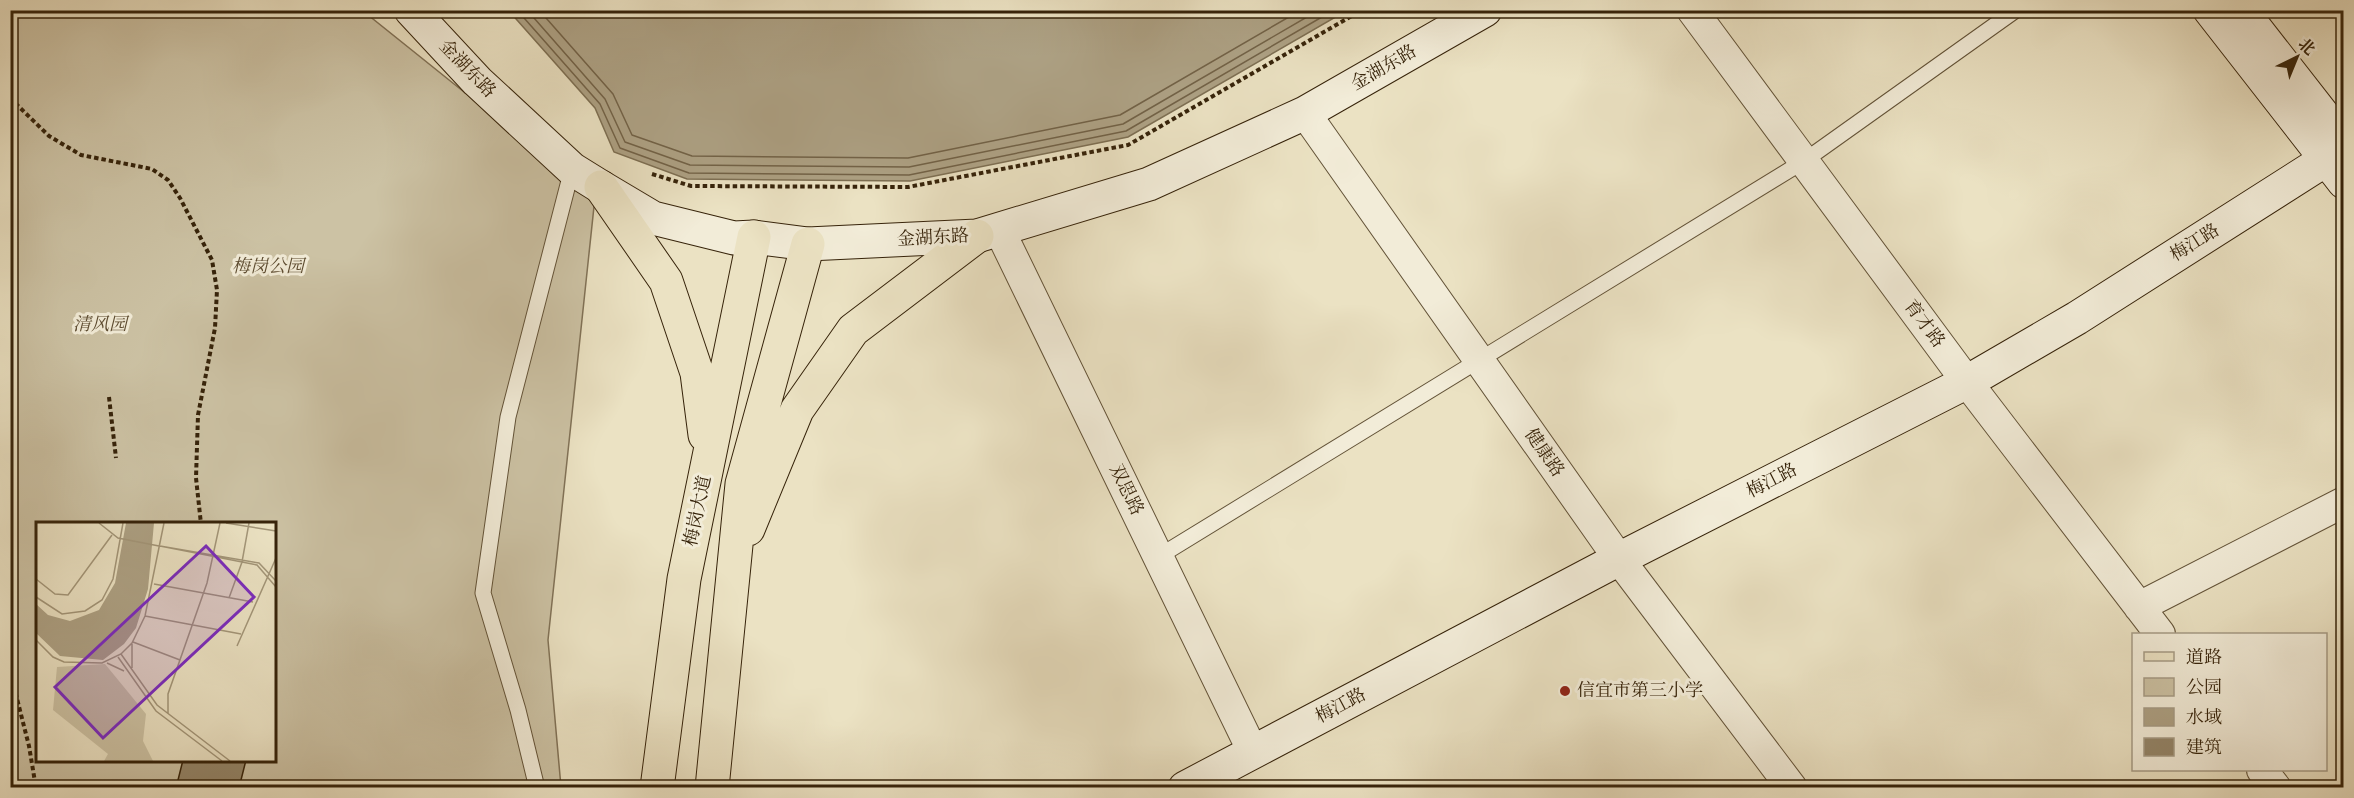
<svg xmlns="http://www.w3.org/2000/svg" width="2354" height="798" viewBox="0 0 2354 798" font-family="'Old Standard TT','Noto Serif SC',serif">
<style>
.green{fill:#ccc2a4;stroke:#817257;stroke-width:1.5;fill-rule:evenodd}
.water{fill:#ada184;stroke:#7d6f53;stroke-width:1.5}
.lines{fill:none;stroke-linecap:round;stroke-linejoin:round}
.shore{stroke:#726247;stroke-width:1.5}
.building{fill:#94866a;stroke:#36230a;stroke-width:1.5}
.lane-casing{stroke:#635338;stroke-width:17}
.street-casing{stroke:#635338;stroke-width:32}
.secondary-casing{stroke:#36230a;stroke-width:35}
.primary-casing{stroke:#36230a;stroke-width:35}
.path{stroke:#36230a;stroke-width:4;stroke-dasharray:4.5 3;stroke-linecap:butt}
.lane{stroke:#f2ecd8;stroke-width:15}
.street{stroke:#f2ecd8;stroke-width:30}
.secondary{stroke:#f2ecd8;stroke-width:33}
.primary{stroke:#ebe2c3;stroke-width:33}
.poi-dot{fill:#8f2418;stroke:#f2ecd8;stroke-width:2}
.labels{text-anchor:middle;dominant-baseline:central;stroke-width:6;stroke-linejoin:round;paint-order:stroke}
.street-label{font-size:18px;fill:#36230a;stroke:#f2ecd8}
.park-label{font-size:18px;font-style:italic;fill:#5c4b30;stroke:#f2ecd8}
.poi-label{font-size:18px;fill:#36230a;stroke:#f2ecd8;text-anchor:start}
.inset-road{fill:none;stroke:#a39679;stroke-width:1.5}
.view{fill:#7b2cbf;fill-opacity:0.15;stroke:#7b2cbf;stroke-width:3}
.inset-edge{fill:none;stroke:#36230a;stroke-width:3}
</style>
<rect width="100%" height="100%" fill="#ebe2c3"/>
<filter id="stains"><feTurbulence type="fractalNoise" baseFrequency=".00333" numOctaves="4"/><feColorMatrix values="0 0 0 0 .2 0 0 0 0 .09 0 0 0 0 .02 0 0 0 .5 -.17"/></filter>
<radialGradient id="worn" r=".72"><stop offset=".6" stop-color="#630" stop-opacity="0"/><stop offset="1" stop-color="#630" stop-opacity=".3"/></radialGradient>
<!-- green -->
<path class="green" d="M11,11H363L595,197L548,640L561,787H11ZM38,524H274V760H38Z"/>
<!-- water -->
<path class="water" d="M509,11H1346L1128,137L910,181L687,179L614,152L595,108Z"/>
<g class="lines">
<!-- shore -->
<path class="shore" d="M517,10L600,104L620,148L689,173L909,175L1126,131L1334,10
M527,10L605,99L625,142L690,165L909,167L1123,124L1319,10
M539,10L613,94L632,135L692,156L908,158L1120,115L1301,10"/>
</g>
<!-- building -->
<path class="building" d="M183,760H246L239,788H176Z"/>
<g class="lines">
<defs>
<path id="lane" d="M1158,557L1804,161L2016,10
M537,788L518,710L483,593L508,417L572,169"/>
<path id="street" d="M1692,10L1967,382L2160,634
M1305,113L1619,559L1792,788
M999,229L1253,752
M2139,607L2344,502
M2262,770L2276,788"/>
<path id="secondary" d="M411,10L477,81L572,169L601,187L653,218L734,238L754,237L808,244L977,236L1149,184L1305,113L1485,10
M2210,10L2344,182
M2241,10L2344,142
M1185,788L1619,559L1967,382L2077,318L2344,148"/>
<path id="primary" d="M601,187L666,281L697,373L705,435
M748,529L797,410L853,330L977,236
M657,788L684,579L754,237
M712,788L742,484L808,244"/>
</defs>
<!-- lane casing -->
<use href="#lane" class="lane-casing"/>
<!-- street casing -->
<use href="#street" class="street-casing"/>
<!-- secondary casing -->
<use href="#secondary" class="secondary-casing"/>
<!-- primary casing -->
<use href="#primary" class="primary-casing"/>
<!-- path -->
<path class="path" d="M10,98L49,136L81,155L152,169L168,180L180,198L212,260L217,290L215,328L198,415L196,478L201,524
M652,174L691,186L908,187L1128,145L1362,10
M109,397L116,458
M10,671L29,746L36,788"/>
<!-- lane -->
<use href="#lane" class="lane"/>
<!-- street -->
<use href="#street" class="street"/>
<!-- secondary -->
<use href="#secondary" class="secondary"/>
<!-- primary -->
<use href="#primary" class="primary"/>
</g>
<!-- markers -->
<circle class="poi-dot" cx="1565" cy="691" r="6"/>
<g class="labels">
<!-- street labels -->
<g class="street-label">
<text transform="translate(1384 68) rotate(-30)">金湖东路</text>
<text transform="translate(467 69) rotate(46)">金湖东路</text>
<text transform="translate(933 238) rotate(-3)">金湖东路</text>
<text transform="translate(2195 243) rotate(-32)">梅江路</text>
<text transform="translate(1924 324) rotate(53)">育才路</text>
<text transform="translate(1544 453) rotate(55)">健康路</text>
<text transform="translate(1772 481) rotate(-27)">梅江路</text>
<text transform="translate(1126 490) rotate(64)">双思路</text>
<text transform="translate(698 511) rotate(-78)">梅岗大道</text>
<text transform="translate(1341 706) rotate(-28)">梅江路</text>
</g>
<!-- park labels -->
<g class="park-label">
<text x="268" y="267">梅岗公园</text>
<text x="100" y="325">清风园</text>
</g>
<!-- poi labels -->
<g class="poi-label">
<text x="1577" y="691">信宜市第三小学</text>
</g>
</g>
<!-- overview -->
<g transform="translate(36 522)">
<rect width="240" height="240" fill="#ebe2c3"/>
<path d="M69,142L110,192L107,219L117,239H68L72,232L17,188L21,145Z" fill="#ccc2a4"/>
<path d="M90,1H118L112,67L100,106L88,122L67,138L24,134L0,111V82L12,93L34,99L63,88L79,61Z" fill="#ada184"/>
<path class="inset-road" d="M63,1L82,16L123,24M190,1L240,9M0,57L19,72L32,73L76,13M240,59L223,41L124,24L221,43L240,65M118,62L217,80M0,75L26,92L49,89L66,78L77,57L87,1M193,76L206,40L213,1M109,94L205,112M0,118L17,135L28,140L66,141L85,132L96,121L109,94L128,1M97,120L144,138M96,122V146M201,124L240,36M85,132L121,183L194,239M82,135L120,189L186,239M71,141L88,149M132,192V172L171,61L184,1"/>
<path class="view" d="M170,24L218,75L67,216L19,165Z"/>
<rect width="240" height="240" class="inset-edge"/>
</g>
<!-- margin -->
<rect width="2354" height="798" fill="none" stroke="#ebe2c3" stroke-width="36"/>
<rect x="12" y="12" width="2330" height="774" fill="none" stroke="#36230a" stroke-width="3"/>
<rect x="18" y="18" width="2318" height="762" fill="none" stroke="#36230a" stroke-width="1.5"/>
<!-- legend -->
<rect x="2132" y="633" width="195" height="138" fill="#f2ecd8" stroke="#a79c86" stroke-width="1.5"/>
<rect x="2144" y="652" width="30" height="9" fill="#ebe2c3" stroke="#a79c86" stroke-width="1.5"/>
<text x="2186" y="663" font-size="18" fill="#36230a">道路</text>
<rect x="2144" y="678" width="30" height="18" fill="#ccc2a4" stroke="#a79c86" stroke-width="1.5"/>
<text x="2186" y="693" font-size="18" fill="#36230a">公园</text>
<rect x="2144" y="708" width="30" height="18" fill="#ada184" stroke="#a79c86" stroke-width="1.5"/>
<text x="2186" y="723" font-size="18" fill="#36230a">水域</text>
<rect x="2144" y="738" width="30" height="18" fill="#94866a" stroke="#a79c86" stroke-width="1.5"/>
<text x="2186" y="753" font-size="18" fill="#36230a">建筑</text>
<!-- north arrow -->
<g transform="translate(2297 57) rotate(43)" stroke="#f2ecd8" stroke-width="4.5" paint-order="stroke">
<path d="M0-4.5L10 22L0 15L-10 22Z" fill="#36230a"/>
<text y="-9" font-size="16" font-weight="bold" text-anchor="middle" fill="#36230a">北</text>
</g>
<rect width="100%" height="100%" filter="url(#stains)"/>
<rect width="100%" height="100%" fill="url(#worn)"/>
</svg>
